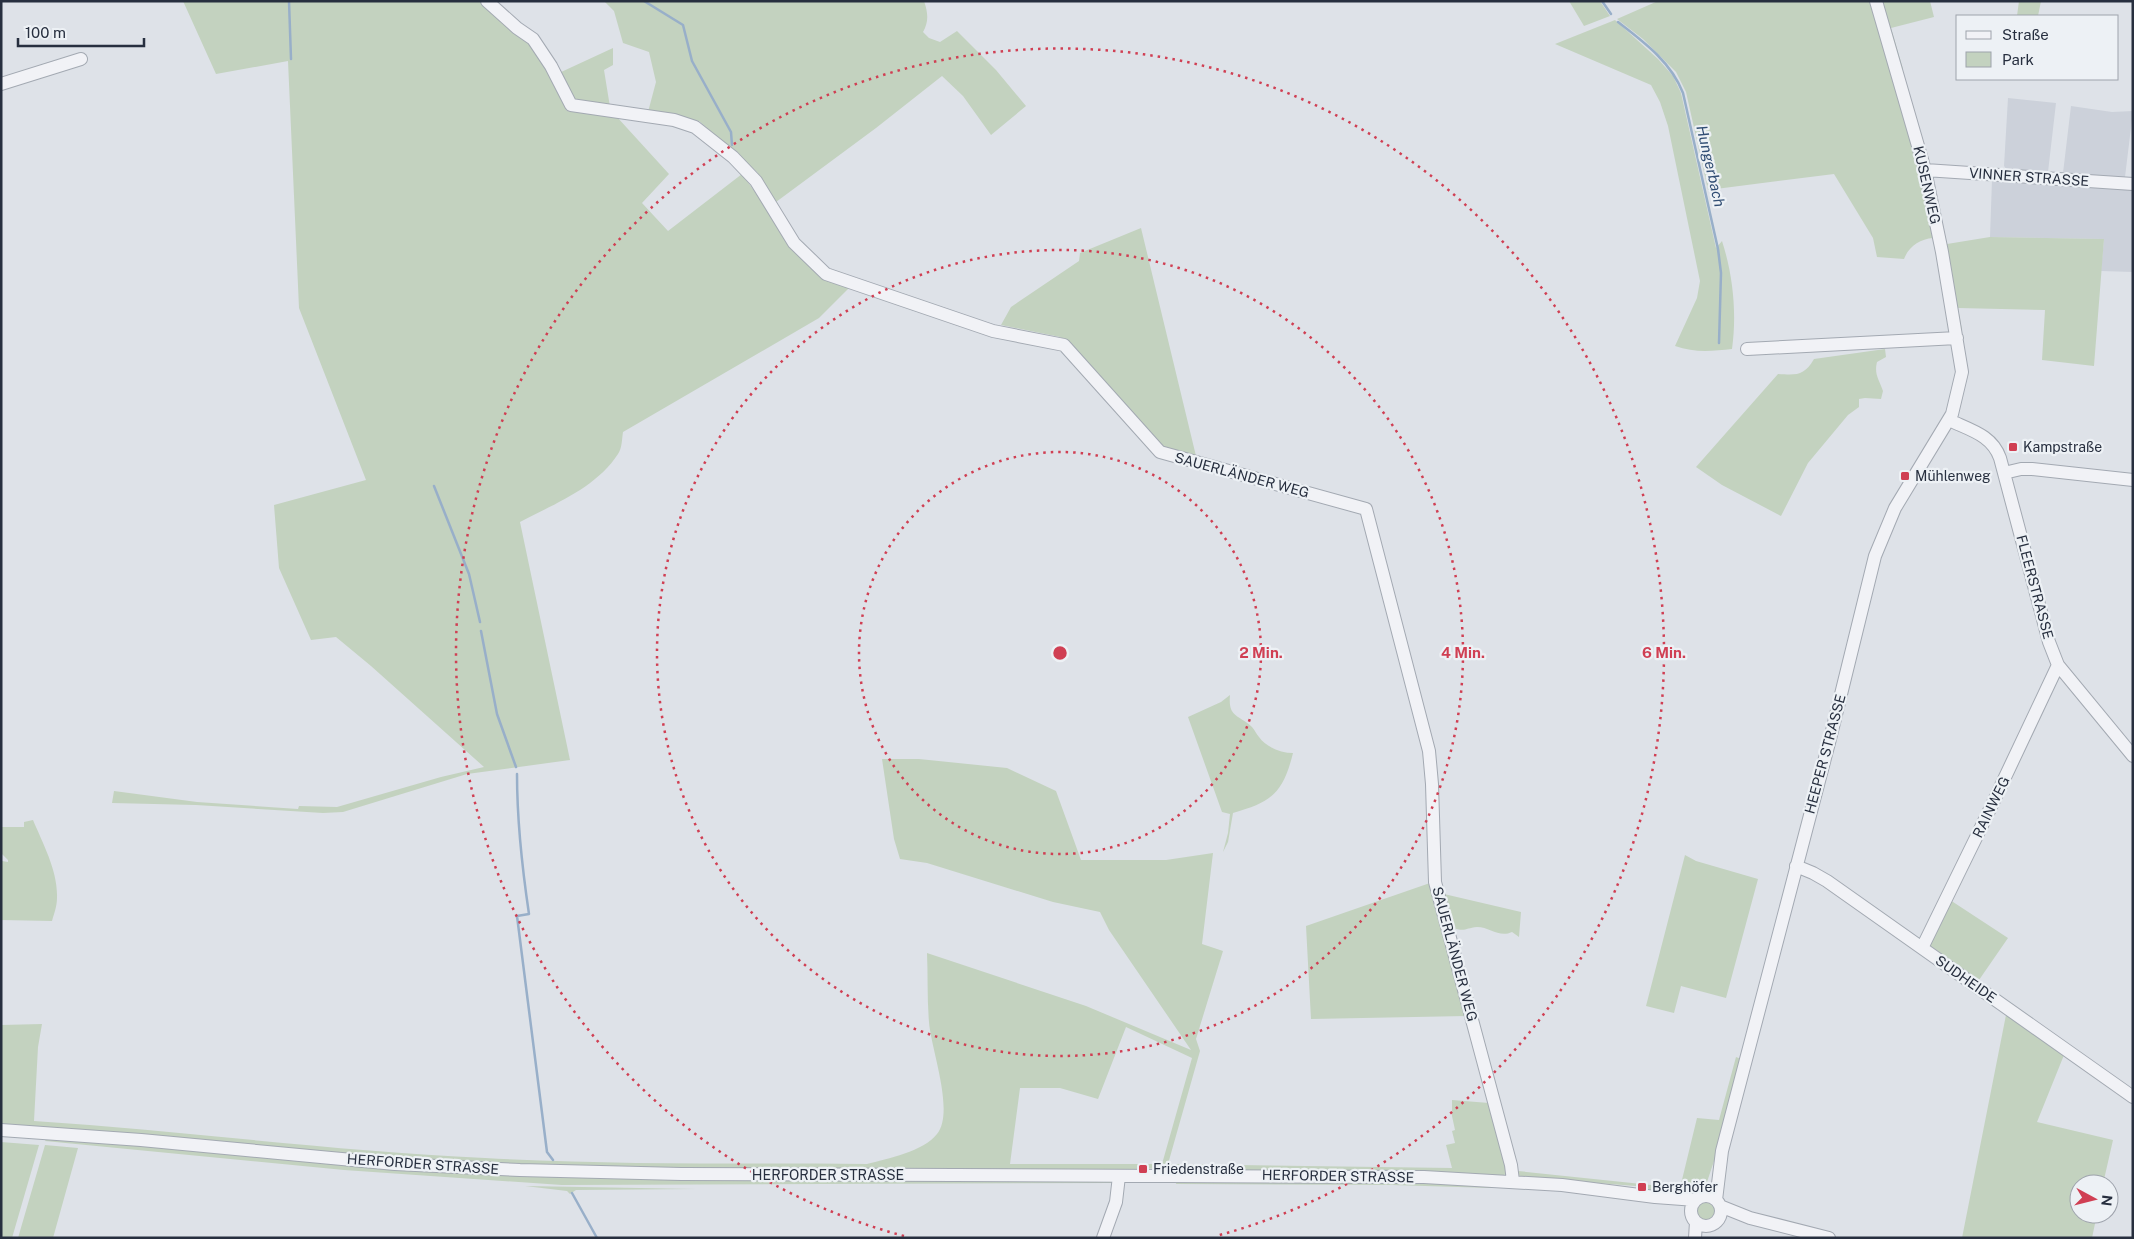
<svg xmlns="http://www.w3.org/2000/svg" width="2134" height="1239" viewBox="0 0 2134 1239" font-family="'Public Sans',sans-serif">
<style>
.built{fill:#ccd1da}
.green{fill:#c3d2bf;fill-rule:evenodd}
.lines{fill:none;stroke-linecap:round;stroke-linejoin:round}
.stream{stroke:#98afc9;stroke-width:2.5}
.minor-casing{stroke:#a3a9b2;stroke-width:14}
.minor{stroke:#f1f2f6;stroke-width:12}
.ring{fill:none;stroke:#d03f53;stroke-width:2.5;stroke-dasharray:2.5 5}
.poi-dot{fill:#d03f53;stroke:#edf1f5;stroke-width:2}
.labels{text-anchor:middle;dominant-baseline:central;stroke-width:4.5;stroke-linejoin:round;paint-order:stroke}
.street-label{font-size:14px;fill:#272f3f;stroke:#edf1f5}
.poi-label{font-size:14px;fill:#272f3f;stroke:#edf1f5;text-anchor:start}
.water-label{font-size:15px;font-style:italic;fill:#304d73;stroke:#edf1f5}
.centre{fill:#d03f53;stroke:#edf1f5;stroke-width:2.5}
.ring-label{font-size:15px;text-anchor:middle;font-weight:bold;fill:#d03f53;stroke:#edf1f5;stroke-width:4.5;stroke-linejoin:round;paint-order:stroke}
</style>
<rect width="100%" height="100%" fill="#dee2e8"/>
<!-- built -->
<path class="built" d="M2008,98L2056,103L2048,172L2007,170L2004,166Z
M2071,106L2112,112L2133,111L2125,177L2063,173Z
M1992,180L2133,189V272L2101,271L2104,239L1990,237Z"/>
<!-- green -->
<path class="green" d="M183,1H482L532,43L567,111L617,117L669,174L642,203L668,231L742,174L755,192L784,238L850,287L819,318L623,432C622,438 622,449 618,454C596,488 554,504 520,522L570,760L467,774L343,812L323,813L196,805L112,803L114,791L197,802L298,809L299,806L337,807L441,777L484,767L371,666L336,637L311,640L279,568L274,505L366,480L299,308L288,61L216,74Z
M604,1H924C928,13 929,21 923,32L929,38L940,42L957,31L996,70L1026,106L991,135L963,96L942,76L876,128L776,202L757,172L699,121L648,112L656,82L649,52L623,43L614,11Z
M1569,1H1600L1610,16L1584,26Z
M1658,1H1872L1924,182L1950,335L1933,238C1920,239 1909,246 1904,259L1877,257L1873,238L1834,174L1708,190L1686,92L1676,72L1643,39L1617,19Z
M1879,1H1930L1934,17L1891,28L1903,69L1900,68Z
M2019,1H2041L2038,16H2017Z
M1615,20L1658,59L1673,76L1681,93L1716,248L1722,241C1733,275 1737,313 1732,349C1713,351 1694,353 1675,346L1697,298L1700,281L1668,126L1660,102L1651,85L1555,44Z
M613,48V65L604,70L610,107L575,100L559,73Z
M1933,180L1947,244L1990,237L2104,239L2094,366L2042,360L2045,310L1958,308L1962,330H1960Z
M1141,228L1196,456L1164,448L1068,342L1060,337L1001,325L1011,307L1079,261L1080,253Z
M1885,349L1886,357L1877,362C1874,375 1879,379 1883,391L1881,399L1865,398L1859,399V407L1848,415L1808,463L1781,516L1722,485L1696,467L1778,374C1797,375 1804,376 1814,359Z
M1230,695C1228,718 1238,714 1252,727C1255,730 1256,734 1259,737C1266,747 1281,753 1293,753C1283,793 1272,802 1233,813L1228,842L1223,852L1228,833L1230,814L1222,812L1188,717L1221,702Z
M882,759H919L1007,768L1056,791L1081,860H1166L1213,853L1202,944L1223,951L1196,1039L1200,1051L1168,1164L1452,1168L1446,1145L1455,1143L1452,1131L1455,1130L1452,1116V1100L1489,1103L1507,1170L1506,1174L1502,1176L1160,1171L1161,1169L1140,1168L1138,1171L599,1169L469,1164L1,1125V1025L42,1024L38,1047L34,1121C184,1131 334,1151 485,1158C612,1165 740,1163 867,1164C887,1159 924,1151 937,1134C955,1112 931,1049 929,1022C927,999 928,975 927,953L1086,1006L1191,1050L1109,930L1100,912L1053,902L927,863L900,859L894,839ZM1126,1027L1192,1058L1162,1164H1010L1020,1088H1060L1098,1099Z
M33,820C43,844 58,871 57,898C57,906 54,914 52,921L1,920V864L2,861L8,862V860L1,853V827H24V822Z
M1685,855L1696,861L1758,879L1726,998L1681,986L1674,1013L1646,1006Z
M1430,883L1466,1016L1311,1019L1306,926Z
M1444,894L1521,912L1519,937L1512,932C1499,938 1490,927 1477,927C1466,928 1465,932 1453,928Z
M1950,900L2008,938L1979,980L1929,945Z
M2006,1015L2064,1055L2037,1122L2113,1140L2103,1184H2079V1214H2097L2092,1238H1962Z
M1736,1057L1741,1059L1717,1152L1707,1182L1703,1181L1689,1192H1664L1635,1186L1523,1177L1518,1175V1171L1680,1188L1697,1118L1719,1120Z
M47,1138L314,1161L1107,1180L1112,1183L562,1185L344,1170L45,1141Z
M1,1142L39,1145L12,1238H1Z
M45,1145L78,1148L53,1238H18Z
M1177,1179L1506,1184L1491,1188L1392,1185L1176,1184Z
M525,1186L696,1189L576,1190L570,1194L567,1191Z
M1696 1210a10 10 0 1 1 20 0a10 10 0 1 1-20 0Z"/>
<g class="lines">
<!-- stream -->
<path class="stream" d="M289,1L291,59
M644,1L683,25L692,61L731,132L732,145
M1602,1L1611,14
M1618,22C1644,42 1671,62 1683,93L1718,249L1721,273L1719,343
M434,486L469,574L480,622
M481,631L497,714L516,767
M517,774C517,821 522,867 529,914L517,916L547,1152L553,1160
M572,1193L597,1238"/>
<defs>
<path id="minor" d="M487,1L517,28L533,39L551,66L571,105L674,120L695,127L733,157L756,181L794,243L826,274L993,331L1064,345L1160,452L1366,509L1429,751L1432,784L1435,882L1511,1165L1513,1181
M1,84L81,59
M1925,170L2133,184
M1747,349L1957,338
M1949,420C1970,430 1992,435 2000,458L2049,642L2058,665L2133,756
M2004,473L2021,469H2032L2133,480
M1796,866L1813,873L1827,881L2133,1097
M1922,948L1990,809L2058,665
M1,1130L141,1140L395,1164L520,1170L681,1174L1424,1177L1562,1185L1655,1197L1696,1200
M1691 1211a15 15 0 1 1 30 0a15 15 0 1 1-30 0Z
M1716,1200L1722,1151L1830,739L1875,556L1895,508L1952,414L1962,372L1942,252L1925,170L1876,1
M1720,1206L1750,1218L1829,1238
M1103,1238L1116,1202L1119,1176
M1695,1238L1696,1222"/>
</defs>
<!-- minor casing -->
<use href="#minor" class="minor-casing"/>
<!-- minor -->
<use href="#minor" class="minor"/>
</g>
<!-- distance rings -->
<g class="ring">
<circle cx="1060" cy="653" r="201"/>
<circle cx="1060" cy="653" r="403"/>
<path d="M904 1236A604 604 0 1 1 1216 1236"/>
</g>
<!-- markers -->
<g class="poi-dot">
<rect x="2008" y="442" width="10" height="10" rx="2.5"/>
<rect x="1900" y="471" width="10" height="10" rx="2.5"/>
<rect x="1138" y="1164" width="10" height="10" rx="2.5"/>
<rect x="1637" y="1182" width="10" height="10" rx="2.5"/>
</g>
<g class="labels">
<!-- street labels -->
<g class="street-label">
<text transform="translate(2029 177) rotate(4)">VINNER STRASSE</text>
<text transform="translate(1927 185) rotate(77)">KUSENWEG</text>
<text transform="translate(1242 475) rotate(15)">SAUERLÄNDER WEG</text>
<text transform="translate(2035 587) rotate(75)">FLEERSTRASSE</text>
<text transform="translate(1825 754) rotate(-75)">HEEPER STRASSE</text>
<text transform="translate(1991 807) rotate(-64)">RAINWEG</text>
<text transform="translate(1455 954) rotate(75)">SAUERLÄNDER WEG</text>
<text transform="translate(1966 979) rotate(35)">SUDHEIDE</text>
<text transform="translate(423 1164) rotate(4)">HERFORDER STRASSE</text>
<text x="828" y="1175">HERFORDER STRASSE</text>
<text transform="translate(1338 1176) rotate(1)">HERFORDER STRASSE</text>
</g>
<!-- poi labels -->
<g class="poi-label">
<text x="2023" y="447">Kampstraße</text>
<text x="1915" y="476">Mühlenweg</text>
<text x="1153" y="1169">Friedenstraße</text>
<text x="1652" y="1187">Berghöfer</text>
</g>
<!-- water labels -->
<g class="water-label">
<text transform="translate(1711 166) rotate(77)">Hungerbach</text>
</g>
</g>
<circle cx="1060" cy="653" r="8" class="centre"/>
<g class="ring-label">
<text x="1261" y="658">2 Min.</text>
<text x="1463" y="658">4 Min.</text>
<text x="1664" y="658">6 Min.</text>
</g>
<!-- border -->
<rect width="2134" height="1239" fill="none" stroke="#272f3f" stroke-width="5"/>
<!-- legend -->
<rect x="1956" y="15" width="162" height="65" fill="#edf1f5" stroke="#9ea3ac"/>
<rect x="1966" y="31" width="25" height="8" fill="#f1f2f6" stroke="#9ea3ac"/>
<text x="2002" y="40" font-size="15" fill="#272f3f">Straße</text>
<rect x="1966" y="52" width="25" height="15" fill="#c3d2bf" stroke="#9ea3ac"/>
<text x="2002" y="65" font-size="15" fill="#272f3f">Park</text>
<!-- north arrow -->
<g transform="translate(2094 1199) rotate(97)"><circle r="24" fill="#edf1f5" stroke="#9ea3ac"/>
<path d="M0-4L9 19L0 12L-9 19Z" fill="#d03f53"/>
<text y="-8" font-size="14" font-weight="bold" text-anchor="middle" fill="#272f3f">N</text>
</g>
<!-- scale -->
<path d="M18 38v8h126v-8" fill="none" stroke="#272f3f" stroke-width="2.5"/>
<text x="25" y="38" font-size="15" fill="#272f3f" stroke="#edf1f5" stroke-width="4" paint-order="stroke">100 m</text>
</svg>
